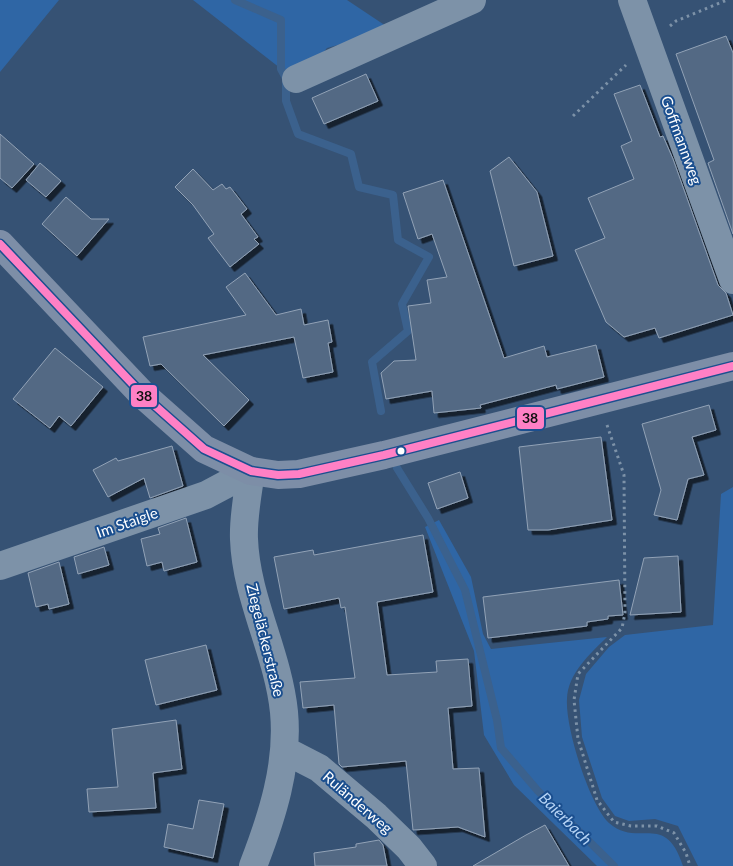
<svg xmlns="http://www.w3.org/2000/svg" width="733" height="866" viewBox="0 0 733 866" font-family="Lato,sans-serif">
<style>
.green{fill:#2f66a5}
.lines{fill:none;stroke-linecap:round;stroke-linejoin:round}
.stream{stroke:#3b618d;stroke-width:8}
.building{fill:#526984;stroke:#92a2b6;filter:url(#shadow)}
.path{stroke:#7d92a8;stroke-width:3;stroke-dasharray:2.5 4;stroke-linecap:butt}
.minor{stroke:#7d92a8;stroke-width:28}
.major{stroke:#7d8ea7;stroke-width:28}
.bus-1-casing{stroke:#1b4f8f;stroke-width:11}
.bus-1{stroke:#ff80c5;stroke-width:8}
.bus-dot{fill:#fff;stroke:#1b4f8f;stroke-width:2}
.labels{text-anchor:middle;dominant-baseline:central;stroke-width:4;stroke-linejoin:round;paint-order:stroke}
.street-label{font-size:15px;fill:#fff;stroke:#1b4f8f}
.water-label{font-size:16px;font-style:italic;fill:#b5d3f5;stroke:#1b4f8f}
.line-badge{stroke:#1b4f8f;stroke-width:2}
.pale-badge-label{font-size:14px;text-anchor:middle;font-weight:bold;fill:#111}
</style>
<defs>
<filter id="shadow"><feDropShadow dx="4.5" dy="4.5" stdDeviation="0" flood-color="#0009"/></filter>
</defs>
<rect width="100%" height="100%" fill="#365274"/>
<!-- green -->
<path class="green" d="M0,0H59L0,72Z
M193,0H347L392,30L327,48L298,82Z
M733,487V866H698L678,826L655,819L629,821L615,816L602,798L582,737L579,700L586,674L609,647L625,635L713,625L721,494Z
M439,520L471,577L483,634L491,649L607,637C590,654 568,673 567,699C565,727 589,804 609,823C638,849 665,810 683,866H597L514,785L484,735L474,651L425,527Z"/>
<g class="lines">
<!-- stream -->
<path class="stream" d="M235,0L281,20V69L286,78V101L298,134L351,154L359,187L393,195L398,240L429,257L402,304L408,331L372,362L381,411
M397,468L428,518L465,590L497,720L501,748L538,791L614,866"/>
</g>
<!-- building -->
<path class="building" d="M726,36L733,53V234L708,163L714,160L676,54Z
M366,74L378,101L324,124L312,98Z
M640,85L660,137L663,136L673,159L718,285L726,293L733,315L659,338L655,328L624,337L606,322L575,250L605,238L588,198L634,179L621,146L632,141L614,94Z
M0,134L34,164L12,188L0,178Z
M509,157L537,192L553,256L514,266L490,171Z
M40,163L61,181L46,197L26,180Z
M193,169L213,190L222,184L226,189L230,187L247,209L241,214L258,237L254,239L259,244L230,267L208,238L214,234L193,205L175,187Z
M443,180L504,358L544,346L547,357L596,345L604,377L557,389L556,385L480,405L481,408L434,413L432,391L386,399L381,373L394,361L416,360L408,306L431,303L427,280L447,277L432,234L418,239L403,193Z
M66,197L91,219H109L77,256L42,224Z
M245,273L276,315L301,309L304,325L328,320L332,342L328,343L333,372L303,378L294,337L203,355L249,400L224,426L161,364L150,366L143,337L246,315L226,287Z
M55,348L103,387L71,426L59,416L50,428L13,399Z
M709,405L716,430L692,437L704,475L688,479L677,520L654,515L661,490L642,424Z
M601,437L612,520L548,530H528L519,447Z
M172,446L183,486L150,498L144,478L108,497L93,470L116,458L118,461Z
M460,472L468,498L437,509L428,483Z
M186,518L197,562L164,571L162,562L147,566L141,539L160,534L158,528Z
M423,535L433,592L377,602L387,675L437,672L436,661L468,659L472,706L448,708L453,769L479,768L485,837L458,827L413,830L406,761L342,767L339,764L334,705L303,708L300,682L355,678L345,607L341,608L339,598L284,609L274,557L313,550L314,555Z
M104,547L109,565L78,574L74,557Z
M678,556L681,612L630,615L644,558Z
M59,562L69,604L49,609L48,604L36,607L28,573Z
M619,580L623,615L608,616V619L587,622V626L488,638L483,597Z
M206,645L217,690L156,705L145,660Z
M176,720L182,769L153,773L156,808L89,812L87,789L118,787L112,729Z
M199,800L224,804L213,858L164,847L168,824L193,829Z
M545,825L569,866H473L526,835Z
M379,840L383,845L387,866H315L314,853L356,847V844Z"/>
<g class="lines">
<!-- path -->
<path class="path" d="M670,26L676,21L727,0
M573,116L626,65
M607,425L624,475L625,613L622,628L578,674L574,700L578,739L597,800L614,822L631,826H657L674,833L686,853L690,866"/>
<!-- minor -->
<path class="minor" d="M632,0L733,280
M296,79L472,0
M251,471C248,493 243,517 244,539C246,598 278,653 284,712C289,765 272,817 253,866
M0,566L206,495L251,471
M284,750L319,768L376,816L409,848L423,866"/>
<!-- major -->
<path class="major" d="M0,244L143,395L204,449L251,471L278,475L299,474L384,455L733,366"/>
<defs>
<path id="bus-1" d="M0,244L143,395L204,449L251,471L278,475L299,474L384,455L733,366"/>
</defs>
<!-- bus-1 casing -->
<use href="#bus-1" class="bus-1-casing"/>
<!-- bus-1 -->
<use href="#bus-1" class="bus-1"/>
</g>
<!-- markers -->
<circle class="bus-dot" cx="401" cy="451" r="4.5"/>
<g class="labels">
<!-- street labels -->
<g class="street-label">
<text transform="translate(682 140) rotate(70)">Goffmannweg</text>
<text transform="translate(127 522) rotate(-19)">Im Staigle</text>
<text transform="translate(266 640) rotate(76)">Ziegeläckerstraße</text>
<text transform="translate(358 802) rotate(41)">Ruländerweg</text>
</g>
<!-- water labels -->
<g class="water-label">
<text transform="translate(566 818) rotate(45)">Baierbach</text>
</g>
</g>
<g class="line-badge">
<rect x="130" y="384" width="28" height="24" rx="5" fill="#ff80c5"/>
<rect x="516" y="406" width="29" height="24" rx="5" fill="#ff80c5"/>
</g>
<g class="pale-badge-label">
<text x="144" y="401">38</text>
<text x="530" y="423">38</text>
</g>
</svg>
